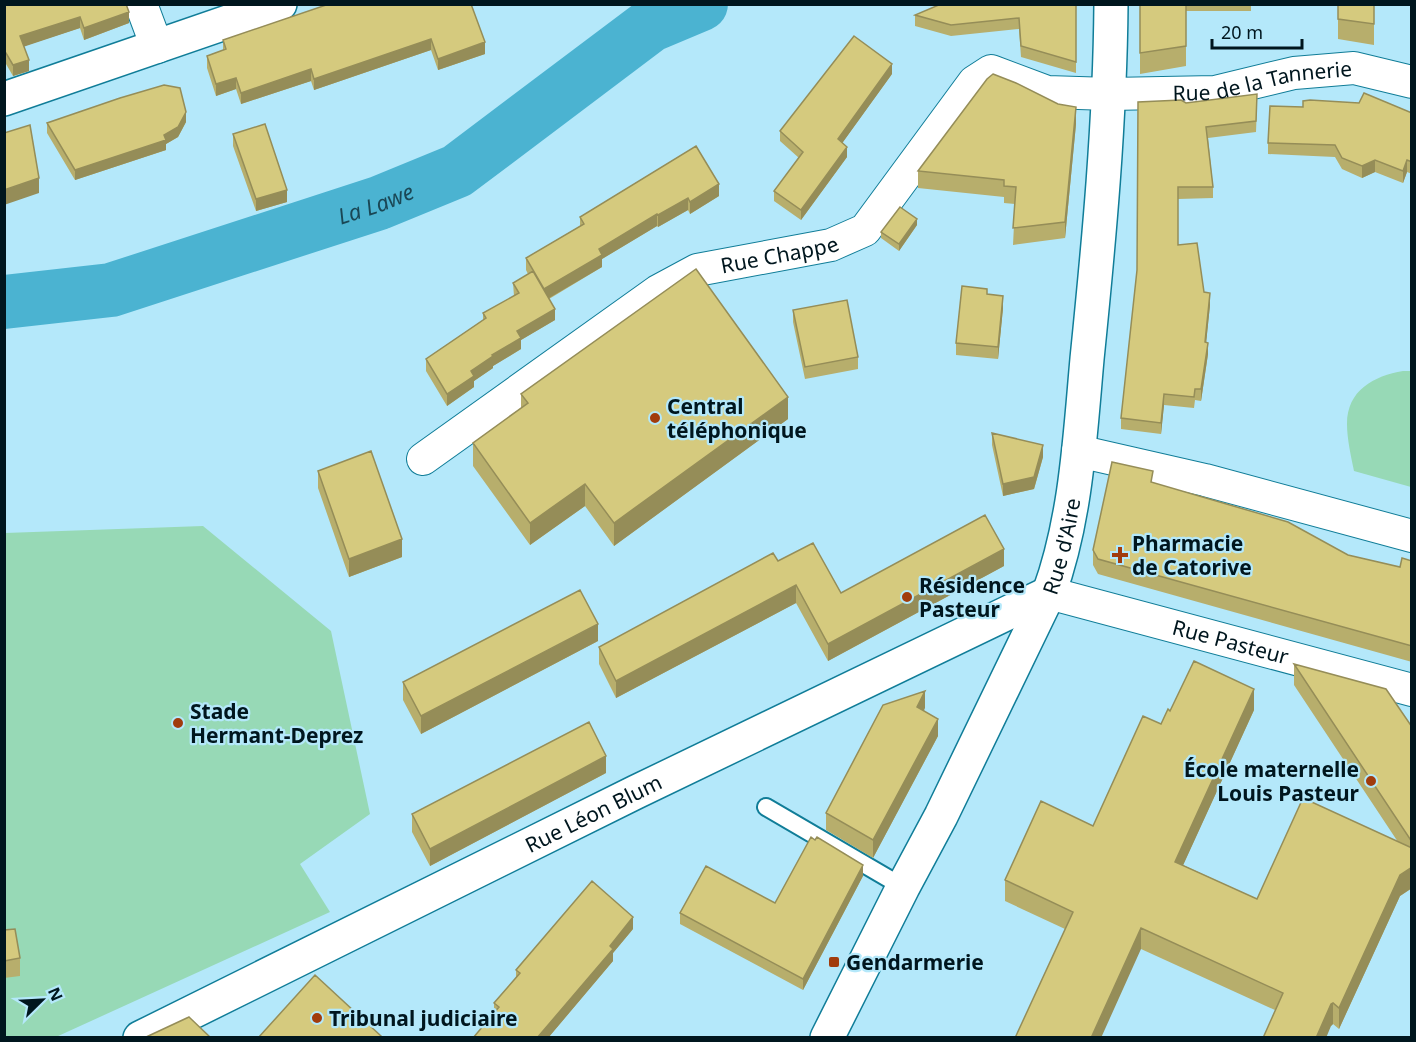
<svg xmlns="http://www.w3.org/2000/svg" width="1416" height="1042" viewBox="0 0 1416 1042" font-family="'Noto Sans',sans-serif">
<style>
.green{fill:#97d9b6}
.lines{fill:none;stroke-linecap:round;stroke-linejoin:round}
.river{stroke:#4bb3d1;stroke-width:54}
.service-casing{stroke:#107d98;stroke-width:20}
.minor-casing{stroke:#107d98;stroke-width:34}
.tertiary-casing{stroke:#107d98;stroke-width:36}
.secondary-casing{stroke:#107d98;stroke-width:36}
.service{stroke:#fff;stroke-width:16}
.minor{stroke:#fff;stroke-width:32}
.tertiary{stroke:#fff;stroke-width:33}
.secondary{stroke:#fff;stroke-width:33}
.wall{fill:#b7ae6c}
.shaded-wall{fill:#958d58}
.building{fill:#d5ca7e;stroke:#958d58;stroke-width:1.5}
.poi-dot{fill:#a13c0d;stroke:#b4e8fa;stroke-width:2}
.labels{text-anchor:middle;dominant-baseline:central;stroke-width:4.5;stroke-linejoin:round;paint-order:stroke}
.street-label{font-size:21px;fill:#00161e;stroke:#b4e8fa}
.poi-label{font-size:21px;font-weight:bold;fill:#00161e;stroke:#b4e8fa;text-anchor:start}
.water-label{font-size:22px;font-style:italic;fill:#1a4755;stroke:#b4e8fa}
</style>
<rect width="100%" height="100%" fill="#b4e8fa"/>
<!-- green -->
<path class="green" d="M1403,371H1411V487L1354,471C1351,456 1347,439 1347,424C1347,390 1374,376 1403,371Z
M203,526L331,631L370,814L300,864L330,912L56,1037H5V533Z"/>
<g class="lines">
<!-- river -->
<path class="river" id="s1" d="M4,302L111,290L379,203L457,171L651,25L701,4"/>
<defs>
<path id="service" d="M766,807L903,887"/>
<g id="minor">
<path d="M141,4L157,47"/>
<path d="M1078,451L1205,480L1412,536"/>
<path id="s2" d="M423,459L658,291L697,270L831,245L865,230L974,82L991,71L1047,92L1110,94L1215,92L1294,73L1354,68L1412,82"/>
<path id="s3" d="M1049,593L1412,690"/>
</g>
<g id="tertiary">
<path d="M4,99L280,4"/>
<path id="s4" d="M140,1038L636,792L1049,593"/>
</g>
<g id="secondary">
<path id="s5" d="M827,1038L903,887L941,816L1049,593C1076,519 1080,437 1087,359C1099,241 1110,123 1111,4"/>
</g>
</defs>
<!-- service casing -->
<use href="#service" class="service-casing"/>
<!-- minor casing -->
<use href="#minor" class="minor-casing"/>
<!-- tertiary casing -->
<use href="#tertiary" class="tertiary-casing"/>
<!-- secondary casing -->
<use href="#secondary" class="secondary-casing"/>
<!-- service -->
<use href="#service" class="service"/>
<!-- minor -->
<use href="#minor" class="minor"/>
<!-- tertiary -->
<use href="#tertiary" class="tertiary"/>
<!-- secondary -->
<use href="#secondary" class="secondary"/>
</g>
<!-- wall -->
<path class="wall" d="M4,4L129,23L84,40L80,28L24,46L29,71L13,76L6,64Z
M329,4L485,54L438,70L431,50L314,90L311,81L241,104L236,89L216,96L207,68V56L223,50V40Z
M1076,4V73L1021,57L1019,29L951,36L915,26V15Z
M1140,4H1251V11H1186V66L1140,74Z
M1374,4V45L1338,39V19Z
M892,74L842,143L847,157L801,220L774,201V191L799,158L780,141V131Z
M1186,103L1257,105L1256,132L1208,138L1213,187V198L1178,199V245L1210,305L1206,343L1208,354L1201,401L1195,400L1194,408L1164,405L1161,434L1121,429V418Z
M1412,113V174L1407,172L1403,183L1375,172L1362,178L1342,169L1335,157L1268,154V143Z
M186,122L178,137L166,144V150L75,180L47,133V123Z
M1076,124L1065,238L1013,245L1015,204L1004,203V197L918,188V171Z
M233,134L287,202L256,211L233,146Z
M696,146L719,196L690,214L688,210L658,227L657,226L602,259V267L549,299L555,320L521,340V349L493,366V368L474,381V387L447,406L426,371V359L483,320V313L514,296L513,283L528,274L526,270V258L580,226V217Z
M917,225L899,251L881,238V232Z
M987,294L1003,308L998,359L956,355V343Z
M793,310L858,357V369L805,379L793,322Z
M521,394L788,419L614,546L585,506L530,545L473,466V443L521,408Z
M992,433L1043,457L1034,489L1003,496L992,445Z
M318,471L402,557L349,577L318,488Z
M1153,483L1348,555L1400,567L1412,561V662L1098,574L1093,565V550Z
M778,561L841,593L1004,566L828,661L796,603L616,698L599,664V647Z
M598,641L421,734L403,700V682Z
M1294,664L1412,727V888L1400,896L1339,1029L1333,1024L1331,1026L1275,1010L1141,949L1065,929L1005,901V880L1093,826L1170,711L1254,710L1183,865L1257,899L1398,842L1294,685Z
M925,708L924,710L938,736L873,858L826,830V813Z
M606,773L430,866L412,832V814Z
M863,876L803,990L680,924V913L775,903Z
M633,929L613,953V961L548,1038H473L494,1013V1003L516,978V970Z
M4,930L20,958V976L4,978Z"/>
<!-- shaded-wall -->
<path class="shaded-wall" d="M129,12V23L84,40V28Z
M80,17V28L20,48V36Z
M431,39V50L314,90V79Z
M485,42V54L438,70V59Z
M4,53H6V64H4Z
M29,60V71L13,76V65Z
M892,64V74L838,149V139Z
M311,69V81L241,104V93Z
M236,78V89L216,96V84Z
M1076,107V124L1065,238V222Z
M186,112V122L178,137L166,144V150L75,180V170L164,135Z
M847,147V157L801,220V210Z
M1375,160V172L1362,178V166Z
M1407,160V172L1403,183V171Z
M39,178V193L4,205V190Z
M719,184V196L690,214V202Z
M287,190V202L256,211V199Z
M688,198V210L658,227V215Z
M657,214V226L602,259V267L544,301V289L599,249Z
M917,219V225L899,251V244Z
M1210,293V305L1205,354V342Z
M1003,296V308L998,359V347Z
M555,309V320L521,340V349L493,366V368L474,381V387L447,406V394L471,371L492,355L517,331Z
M1208,343V354L1201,401V389Z
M1164,394V405L1161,434V423Z
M788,397V419L614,546V523Z
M1043,445V457L1034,489L1003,496V484Z
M585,484V506L530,545V523Z
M402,539V557L349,577V559Z
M1004,549V566L828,661V644Z
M796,585V603L616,698V681Z
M598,624V641L421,734V716Z
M1254,689V710L1175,883V862Z
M925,691V708L917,724V707Z
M938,719V736L873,858V840Z
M606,756V773L430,866V849Z
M863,865V876L803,990V979Z
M1412,867V888L1400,896L1339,1029V1008L1400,875Z
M633,917V929L613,953V961L548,1038H537Z
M1141,928V949L1101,1038H1091Z
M1333,1003V1024L1331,1026L1326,1038H1316L1331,1004Z"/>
<!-- building -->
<path class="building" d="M4,4H126L129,12L84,28L80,17L20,36L29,60L13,65L6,53H4Z
M329,4H471L485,42L438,59L431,39L314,79L311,69L241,93L236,78L216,84L207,56L226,49L223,40Z
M941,4H1076V62L1021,46L1019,18L951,25L915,15Z
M1140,4H1186V46L1140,53Z
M1338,4H1374V24L1338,19Z
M854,36L892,64L838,139L847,147L801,210L774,191L803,152L780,131Z
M993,74L1016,83L1058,104L1076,107L1065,222L1013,228L1016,187L1004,186V180L918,171L987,79Z
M164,85L180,88L186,112L178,127L164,135L166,140L75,170L47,123L120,98Z
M1364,93L1412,113V162L1407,160L1403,171L1375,160L1362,166L1342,158L1335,145L1268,143L1270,106L1303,107V101L1310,100L1359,103Z
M1257,94L1256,121L1206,127L1213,187H1178V245L1197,243L1204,292L1210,293L1205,342L1208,343L1201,389H1195L1194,397L1164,394L1161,423L1121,418L1137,270L1138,102L1181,100L1186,103Z
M265,124L287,190L256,199L233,134Z
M30,125L39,178L4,190V133Z
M696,146L719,184L690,202L688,198L658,215L657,214L599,249L602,255L544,289L526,258L584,224L580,217Z
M900,207L917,219L899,244L881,232Z
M696,269L788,397L614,523L585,484L530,523L473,443L528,403L521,394Z
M533,271L555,309L517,331L521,338L492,355L493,356L471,371L474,376L447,394L426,359L486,318L483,313L519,293L513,283Z
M962,286L987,289V294L1003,296L998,347L956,343Z
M847,300L858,357L805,367L793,310Z
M992,433L1043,445L1034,477L1003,484Z
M371,451L402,539L349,559L318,471Z
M1112,462L1153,471L1151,482L1288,522L1348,555L1400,567L1402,558L1412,561V646L1098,559L1093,550Z
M985,515L1004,549L828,644L796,585L616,681L599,647L773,553L778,561L813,543L841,593Z
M580,590L598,624L421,716L403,682Z
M1194,661L1254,689L1175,862L1257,899L1303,798L1412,848V867L1400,875L1339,1008L1333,1003L1331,1004L1316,1038H1263L1283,993L1141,928L1091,1038H1015L1073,912L1005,880L1041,801L1093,826L1143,716L1161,724L1168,709L1170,711Z
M1294,664L1386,689L1412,727V842Z
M925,691L917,707L938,719L873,840L826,813L883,705Z
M589,722L606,756L430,849L412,814Z
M811,837L815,840L817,837L863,865L803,979L680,913L706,866L775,903Z
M592,881L633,917L610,946L613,949L537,1038H473L499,1007L494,1003L520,973L516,970Z
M15,929L20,958L4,961V930Z
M315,975L381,1036L379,1038H258Z
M189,1017L211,1038H144Z"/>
<!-- markers -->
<g class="poi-dot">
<circle cx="655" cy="418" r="6"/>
<path d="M1117 546h6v6h6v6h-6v6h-6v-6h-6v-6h6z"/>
<circle cx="907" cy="597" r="6"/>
<circle cx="178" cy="723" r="6"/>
<circle cx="1371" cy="781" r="6"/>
<rect x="828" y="956" width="12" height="12" rx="3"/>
<circle cx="317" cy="1018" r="6"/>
</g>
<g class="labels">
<!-- street labels -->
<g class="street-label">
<text stroke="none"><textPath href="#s2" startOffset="987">Rue de la Tannerie</textPath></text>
<text stroke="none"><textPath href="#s2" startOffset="417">Rue Chappe</textPath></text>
<text stroke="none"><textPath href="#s5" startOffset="546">Rue d'Aire</textPath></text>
<text stroke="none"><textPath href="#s3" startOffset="188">Rue Pasteur</textPath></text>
<text stroke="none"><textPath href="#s4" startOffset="506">Rue Léon Blum</textPath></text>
</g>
<!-- poi labels -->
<g class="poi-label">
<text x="667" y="406">Central<tspan x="667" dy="24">téléphonique</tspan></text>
<text x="1132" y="543">Pharmacie<tspan x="1132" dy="24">de Catorive</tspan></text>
<text x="919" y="585">Résidence<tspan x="919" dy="24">Pasteur</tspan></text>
<text x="190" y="711">Stade<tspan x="190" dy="24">Hermant-Deprez</tspan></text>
<text x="1359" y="769" text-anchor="end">École maternelle<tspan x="1359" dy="24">Louis Pasteur</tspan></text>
<text x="846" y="962">Gendarmerie</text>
<text x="329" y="1018">Tribunal judiciaire</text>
</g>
<!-- water labels -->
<g class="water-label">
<text stroke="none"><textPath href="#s1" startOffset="386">La Lawe</textPath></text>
</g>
</g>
<!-- border -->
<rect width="1416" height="1042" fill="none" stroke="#00161e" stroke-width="12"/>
<!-- north arrow -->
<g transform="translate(42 1000) rotate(66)" stroke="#b4e8fa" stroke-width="4.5" paint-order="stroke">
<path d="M0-4.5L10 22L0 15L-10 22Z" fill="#00161e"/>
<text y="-9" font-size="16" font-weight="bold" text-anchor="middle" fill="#00161e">N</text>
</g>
<!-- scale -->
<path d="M1212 39v9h90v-9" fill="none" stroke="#00161e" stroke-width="3"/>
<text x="1221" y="39" font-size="18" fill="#00161e" stroke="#b4e8fa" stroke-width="4.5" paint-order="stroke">20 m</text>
</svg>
